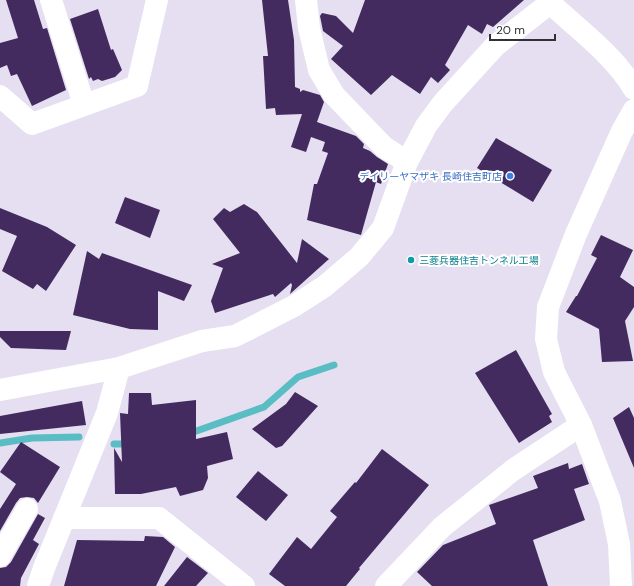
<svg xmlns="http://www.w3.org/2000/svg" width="634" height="586" viewBox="0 0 634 586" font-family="'DM Sans','Noto Sans JP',sans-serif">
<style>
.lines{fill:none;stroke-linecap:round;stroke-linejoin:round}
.stream{stroke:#5bbdc4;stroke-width:7}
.building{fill:#432b60}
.minor{stroke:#fff;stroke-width:22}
.shop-dot{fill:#3f7fe0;stroke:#fff;stroke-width:1.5}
.culture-dot{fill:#0f9aa8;stroke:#fff;stroke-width:1.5}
.labels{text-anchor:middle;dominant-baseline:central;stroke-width:4;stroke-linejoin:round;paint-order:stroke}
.shop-label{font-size:10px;fill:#366cbe;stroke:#fff;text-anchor:end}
.culture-label{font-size:10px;fill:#0d838f;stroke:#fff;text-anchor:start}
</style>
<rect width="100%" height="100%" fill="#e5dff1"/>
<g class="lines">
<!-- stream -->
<path class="stream" d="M188,434L264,407L298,377L334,365
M0,443L32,438L79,437
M114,444H129"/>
</g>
<!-- building -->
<path class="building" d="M6,0H34L43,29L47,28L66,90L32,106L17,74L11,76L7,65L0,68V43L18,38Z
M262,0H288L294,40L295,87L300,89V92L303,90L320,95L324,102L317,122L356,136L364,144L363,148L370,151L377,157L388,164L381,184L376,182L361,235L307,220L314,184H317L328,153L322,151L325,142L311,137L306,152L291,147L302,114L276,115L275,108L266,109L263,56H268Z
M365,0H524L493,27L487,24L482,34L468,25L445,65L450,70L438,83L431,77L420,94L392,75L371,95L331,59L343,46L323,31L320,16L322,13L336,16L353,33Z
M98,9L111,50L113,49L122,70L115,77L102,81L98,79L93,81L91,77L89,79L70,19Z
M496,138L552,170L533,202L477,168Z
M125,197L160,210L150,238L115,223Z
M244,204L257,212L297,263L302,239L329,259L290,294L292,285L291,283L275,297L273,294L215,313L211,301L223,268L212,264L240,253L213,219L224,208L230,212Z
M0,208L47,227L76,245L46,291L37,284L33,289L2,271L17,236L0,229Z
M601,235L633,250L620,277L634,287V307L625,321L633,361L602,362L599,329L566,312L576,296H577L597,258L591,255Z
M87,251L99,259L102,253L192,285L184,301L158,291V330L130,329L73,315Z
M0,331H71L66,350L11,348L0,337Z
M516,350L552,414L549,416L552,422L519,443L475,373Z
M295,392L318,406L282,446L276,448L252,429L286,404Z
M129,393H151L152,405L196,400V439L227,432L233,459L207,466L208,478L203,490L180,496L176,487L141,494H115L114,448L122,462L120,413L128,414Z
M82,401L86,425L0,434V416Z
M629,407L634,418V468L613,418Z
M21,442L60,467L38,503L34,498L27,497L20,498L16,503L0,531V509L16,484L0,472Z
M382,449L429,485L359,568L360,569L346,586H285L269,574L297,537L311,549L337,517L330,511L355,482L356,483Z
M568,463L569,469L582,464L589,484L574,489L585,520L533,540L548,586H432L417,572L443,545L496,524L489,505L538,488L533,476Z
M258,471L288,495L266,521L236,497Z
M38,514L45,518L33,540L39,544L21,578L20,586H0V568L6,567L11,562Z
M145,536L163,537L175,547L156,586H64L77,540L144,541Z
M187,557L208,573L196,586H164Z"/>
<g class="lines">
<!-- minor -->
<path class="minor" d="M51,0L84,105
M306,0L309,28L319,70L334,95L384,147L407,162
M550,3C578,29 615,56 634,89
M0,96L32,124L137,86L157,0
M0,390L119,368L202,341L235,336L294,306L325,286L359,257L383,228L407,162L426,126L443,103L495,46L550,3L552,0
M64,518H159L244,586
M0,556L27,509
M38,586L44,568L107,413L119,368
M386,586L442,527L513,470L581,425
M621,586L619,544L610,501L581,425L554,372L546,339L548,307L576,234L622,131L634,110"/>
</g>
<!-- markers -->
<circle class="shop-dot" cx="510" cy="176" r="4"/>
<circle class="culture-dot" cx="411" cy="260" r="4"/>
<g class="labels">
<!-- shop labels -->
<g class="shop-label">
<text x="502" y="176">デイリーヤマザキ 長崎住吉町店</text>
</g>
<!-- culture labels -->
<g class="culture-label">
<text x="419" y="260">三菱兵器住吉トンネル工場</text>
</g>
</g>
<!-- scale -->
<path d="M490 34v6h65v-6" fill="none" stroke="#323036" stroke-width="2"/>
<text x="496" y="34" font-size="12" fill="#323036" stroke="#ffffff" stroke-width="3" paint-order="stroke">20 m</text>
</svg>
